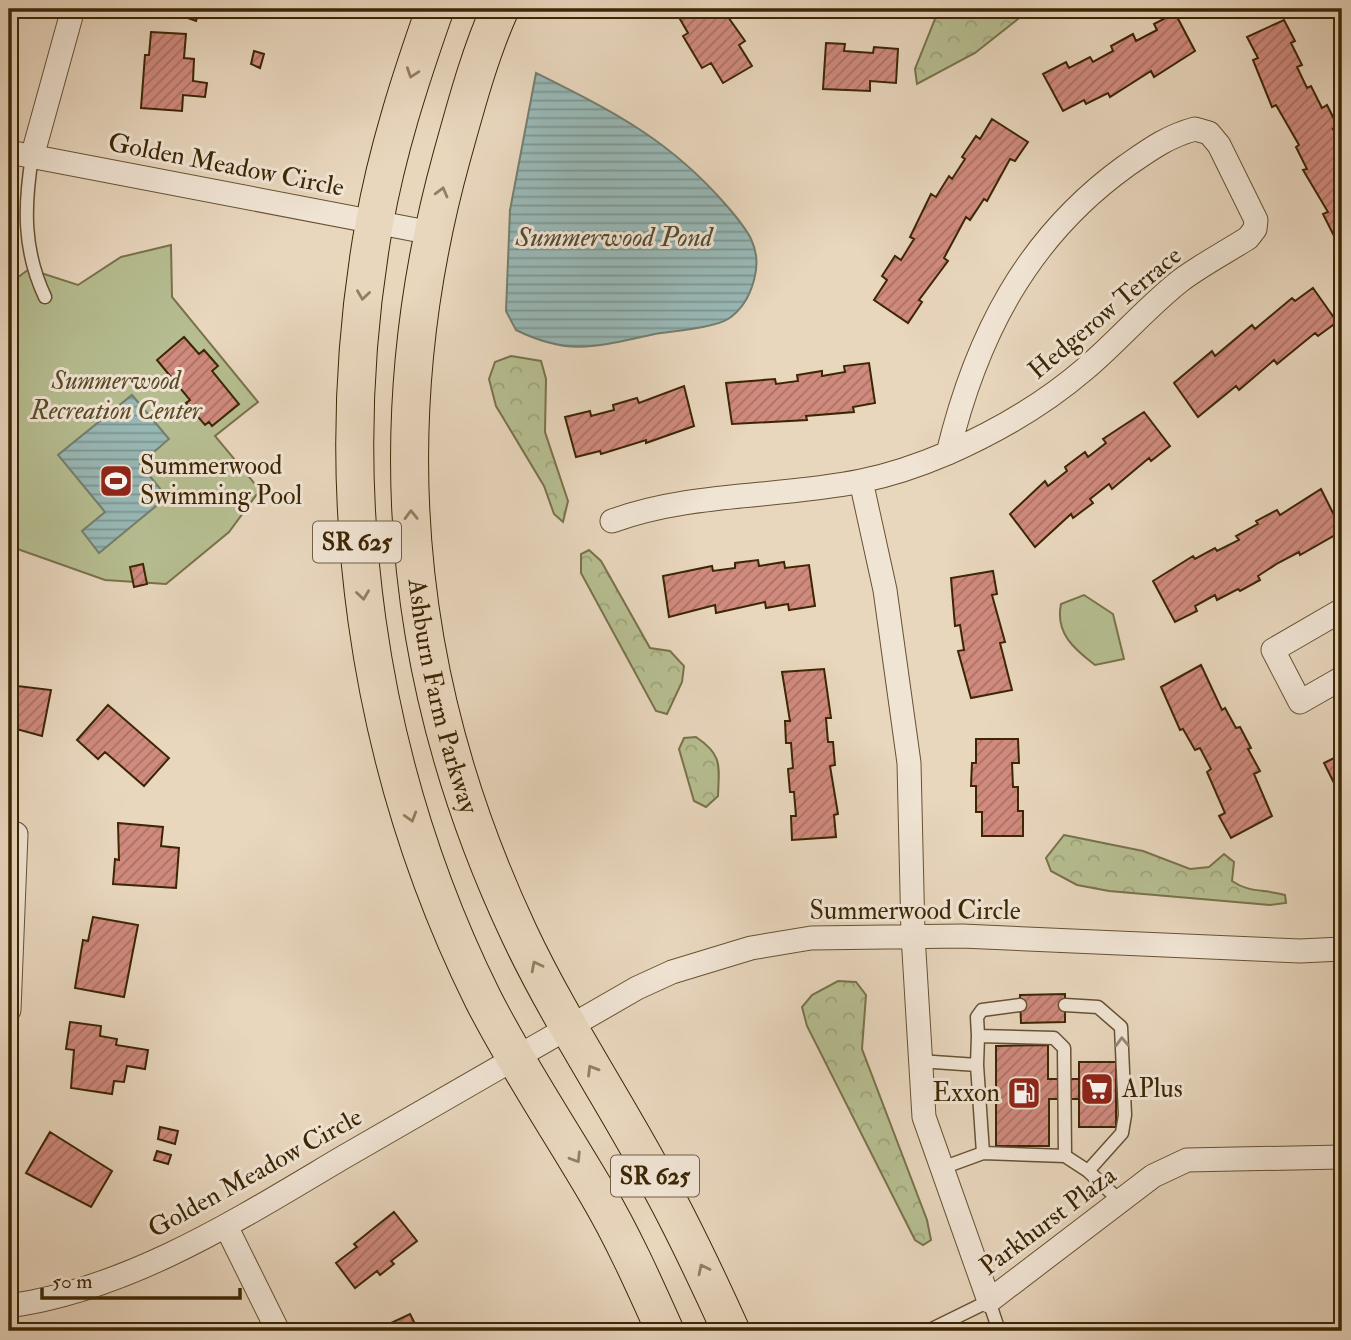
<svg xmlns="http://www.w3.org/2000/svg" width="1351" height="1340" viewBox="0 0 1351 1340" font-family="'IM FELL Double Pica',serif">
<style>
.green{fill:#b6be91;stroke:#79724a;stroke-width:2}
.forest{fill:url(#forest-crowns);stroke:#79724a;stroke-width:2}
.water{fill:url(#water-rules);stroke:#737e6e;stroke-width:2}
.building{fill:url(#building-hatch);stroke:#3c2603;stroke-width:2}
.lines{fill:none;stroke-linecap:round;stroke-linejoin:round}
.lane-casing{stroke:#675232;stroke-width:15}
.street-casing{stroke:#675232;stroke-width:25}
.primary-casing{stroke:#3c2603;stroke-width:39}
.lane{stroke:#f0e4d4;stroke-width:12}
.street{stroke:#f0e4d4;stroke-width:23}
.primary{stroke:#e8d6bd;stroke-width:37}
.oneway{stroke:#927e60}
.oneway2{stroke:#96856c}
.labels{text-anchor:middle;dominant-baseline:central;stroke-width:6;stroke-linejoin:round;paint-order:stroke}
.shield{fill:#f0e4d4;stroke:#725f42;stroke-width:2}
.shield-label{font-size:24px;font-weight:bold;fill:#3c2603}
.street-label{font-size:26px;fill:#3c2603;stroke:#f0e4d4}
.park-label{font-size:26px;font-style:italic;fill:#5a4c26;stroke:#f0e4d4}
.poi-label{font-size:26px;fill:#3c2603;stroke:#f0e4d4;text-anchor:start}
.water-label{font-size:28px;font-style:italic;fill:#534a30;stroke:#f0e4d4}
</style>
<defs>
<pattern id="forest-crowns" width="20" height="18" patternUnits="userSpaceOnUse" patternTransform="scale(1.75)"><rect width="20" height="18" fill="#b6be91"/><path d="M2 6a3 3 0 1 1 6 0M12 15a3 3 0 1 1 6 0" fill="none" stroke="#9da37b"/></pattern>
<pattern id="water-rules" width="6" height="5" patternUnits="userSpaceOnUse" patternTransform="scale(1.75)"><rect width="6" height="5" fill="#98b8b6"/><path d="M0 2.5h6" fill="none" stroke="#7d9592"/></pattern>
<pattern id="building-hatch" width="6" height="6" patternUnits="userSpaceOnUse" patternTransform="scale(1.75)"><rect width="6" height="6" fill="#d08a7e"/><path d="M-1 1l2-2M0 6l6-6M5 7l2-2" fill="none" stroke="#aa7165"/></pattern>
</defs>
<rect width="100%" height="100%" fill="#e8d6bd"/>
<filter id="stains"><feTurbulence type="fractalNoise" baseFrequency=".00286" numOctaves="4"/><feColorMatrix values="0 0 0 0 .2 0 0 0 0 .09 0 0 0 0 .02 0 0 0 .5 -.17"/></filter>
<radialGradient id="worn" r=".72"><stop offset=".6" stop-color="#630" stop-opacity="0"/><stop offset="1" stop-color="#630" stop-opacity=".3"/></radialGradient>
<!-- green -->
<path class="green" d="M171,245L172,297L258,402L215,436L260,490L229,532L166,584L105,580L9,546V284L29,269L78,285L121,257Z
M1084,595L1113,614L1124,659L1095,665C1074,649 1055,633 1061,604Z"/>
<!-- forest -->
<path class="forest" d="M939,9H1039L1023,15L975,53L917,84L915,69Z
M511,356L541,361L546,379L545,432L568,501L563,522L554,514L544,486L496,406L489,379L495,362Z
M589,550L601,561L650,648L670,651L684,666L682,682L667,714L656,711L581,573V554Z
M696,737C723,755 719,766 718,796L706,807L694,801L679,749L684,738Z
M1064,835L1143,851L1190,869L1209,867L1224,854L1234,862L1232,881C1249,893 1265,889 1285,895L1286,903L1270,905L1109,891L1077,885L1051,871L1046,858Z
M838,981L856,982L866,995L862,1049L927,1220L931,1240L923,1245L915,1240L807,1026L802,1007L812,995Z"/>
<!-- water -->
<path class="water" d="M536,73C612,111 669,139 726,205C747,229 763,248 754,280C750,295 742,310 728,319C714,328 673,331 655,334C598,346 571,357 516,330L506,311L510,210Z
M132,395L169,439L140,464L167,497L99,553L82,531L105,512L58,455Z"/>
<!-- building -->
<path class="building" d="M163,9H200L196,21Z
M697,9H716L719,13L723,10L745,41L739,45L752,66L723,83L711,63L702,68L683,36L688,33L680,19Z
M1175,13L1195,51L1154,77L1151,71L1110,97L1108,93L1086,104L1084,100L1063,111L1043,74L1066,62L1069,68L1090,57L1093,62L1113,51L1111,46L1133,34L1136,41L1157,30L1154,24Z
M1284,20L1295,41L1291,43L1302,65L1297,67L1307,88L1311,86L1322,108L1327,105L1338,127L1333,129L1342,147L1340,153L1342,159V238L1340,233L1334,236L1323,214L1328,212L1303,170L1307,169L1296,147L1299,145L1276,105L1272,107L1253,60L1258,58L1247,37Z
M151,32L186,34L184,58L194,59L193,81L207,83L205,97L183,95L182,111L141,108L145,55H149Z
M826,43L845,44L844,51L873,53L874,47L898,49L896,83L870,81V91L823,89Z
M254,51L264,54L260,68L251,64Z
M992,119L1028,142L1015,161L1010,159L987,201L984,199L970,220L966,217L944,258L948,261L919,300L922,302L908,323L874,300L887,280L882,276L895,256L901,260L914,239L910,237L931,194L936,197L949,176L952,179L965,159L962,157L976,136L980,139Z
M1313,288L1337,322L1318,336L1315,333L1277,364L1274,360L1239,390L1236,386L1198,417L1174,383L1212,351L1215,356L1252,325L1255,329L1292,298L1295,301Z
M184,337L199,354L204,350L218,366L212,371L239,404L212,426L209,422L205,425L186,403L190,400L157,360Z
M869,363L875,403L853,407L854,412L806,416L807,420L732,424L726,383L775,379L776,384L798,381L797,375L822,371V376L845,372L844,366Z
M684,386L694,426L646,443V440L601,454L600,451L576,457L565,417L590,411L591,416L614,410L613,405L637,398L639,403Z
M1144,412L1170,446L1151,461L1149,458L1112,489L1109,484L1090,499L1093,503L1073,518L1071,514L1035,547L1010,514L1045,481L1048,486L1067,471L1065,467L1085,452L1088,457L1106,443L1103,439Z
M1321,489L1342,531L1300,555L1299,552L1278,563L1258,576L1260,580L1240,591L1238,589L1217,600L1215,595L1195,606L1197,611L1175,622L1153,581L1193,556L1195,559L1215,548L1217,551L1239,540L1236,536L1258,524L1256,521L1277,510L1280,515Z
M758,560L759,566L784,562L785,568L809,565L815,606L789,610L788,604L766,608L765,602L716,613L715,605L669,617L663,576L712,566L713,571L735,568V563Z
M143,564L147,584L134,587L130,567Z
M993,571L997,594L992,595L1005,642L1000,643L1012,690L971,698L958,651L964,650L960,625L955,626L951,578Z
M1201,665L1222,710L1225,708L1236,728L1240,727L1251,748L1248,749L1260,771L1254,774L1272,816L1231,838L1219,816L1225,813L1207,772L1211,769L1200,748L1195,750L1183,729L1180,730L1161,687Z
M824,669L831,718H826L828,742H833L835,765L830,766L838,814L834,815L836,837L792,840L791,816H796L794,792H790L788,769L793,768L791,743H786L785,721H790L782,672Z
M9,685L51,690L42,736L9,727Z
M108,705L169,758L144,786L105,752L98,759L77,740Z
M976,739H1018L1019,763H1012L1013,787H1018V811H1023V836H982V812H976V786H971L972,763H976Z
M1342,754V799L1324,763Z
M118,823L163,827L161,846L179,848L176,888L113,884L115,859L119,860Z
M93,917L138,925L124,997L75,988L83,940L88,941Z
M1065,994V1022L1021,1023L1020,995Z
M70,1022L101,1026L100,1036L117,1039L116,1045L148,1050L145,1069L127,1066L124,1082L114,1081L112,1094L71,1088L74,1050L66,1049Z
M1048,1045V1079H1079V1099H1049V1146H996V1046Z
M1079,1062H1116V1127H1079Z
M160,1127L178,1131L175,1144L158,1139Z
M50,1132L112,1171L91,1207L26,1173Z
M157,1151L171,1155L168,1164L154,1160Z
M394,1212L417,1241L391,1261L394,1264L380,1275L377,1271L355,1288L336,1263L357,1247L354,1244Z
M410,1314L418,1330L424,1327L426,1331H374Z"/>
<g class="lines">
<defs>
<path id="lane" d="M32,157C24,207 23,250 45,297
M1065,1005L1098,1007L1121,1027L1125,1115L1122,1133L1088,1171
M978,1036L977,1017L982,1010L1020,1005
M919,1061L977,1065L983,1153
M977,1065L978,1036L1054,1038L1064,1048L1065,1156
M942,1168L983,1153L1065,1156L1088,1171L1120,1201
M928,1331L989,1301L999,1331"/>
<path id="street" d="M1195,129L1209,133L1219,145L1256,220L1255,229L1248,238C1226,252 1201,265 1180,281C1146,308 1118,341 1085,369C1043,405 998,431 948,453C976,337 1026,238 1126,166C1149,150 1168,136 1195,129Z
M9,152L432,233
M32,157L73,9
M861,481L885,590L909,763L913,935L924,1117L989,1301L1153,1176L1187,1160L1342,1157
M612,521C692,492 778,498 861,481C891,475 920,465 948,453
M1342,610L1273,650L1300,702L1342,678
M9,1010L16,834
M226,1226L278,1331
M9,1306C130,1289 239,1219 342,1158C440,1101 538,1044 637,988L672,972L751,948L811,938L962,936L1300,951L1342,949"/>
<g id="primary">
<path d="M435,9C410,80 387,151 374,225C328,486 365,761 483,999C517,1066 559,1128 597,1193C623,1237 644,1284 665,1331"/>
<path id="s1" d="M500,9C479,56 466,106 452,156C378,423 401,682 519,933C558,1016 609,1092 653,1173C682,1224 707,1278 731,1331"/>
</g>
</defs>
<!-- lane casing -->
<use href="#lane" class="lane-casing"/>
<!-- street casing -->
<use href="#street" class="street-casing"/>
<!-- primary casing -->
<use href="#primary" class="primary-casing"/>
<!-- lane -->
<use href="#lane" class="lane"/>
<!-- street -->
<use href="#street" class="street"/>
<!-- primary -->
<use href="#primary" class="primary"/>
</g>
<!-- one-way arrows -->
<defs><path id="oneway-chevron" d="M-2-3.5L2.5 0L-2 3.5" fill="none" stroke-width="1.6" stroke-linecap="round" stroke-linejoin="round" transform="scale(1.75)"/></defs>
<g class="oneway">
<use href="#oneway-chevron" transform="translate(412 73) rotate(109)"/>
<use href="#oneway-chevron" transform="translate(442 192) rotate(-75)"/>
<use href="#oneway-chevron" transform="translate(363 295) rotate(98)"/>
<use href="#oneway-chevron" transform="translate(411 515) rotate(-91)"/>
<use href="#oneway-chevron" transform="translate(363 595) rotate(82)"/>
<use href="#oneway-chevron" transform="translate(411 817) rotate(73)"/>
<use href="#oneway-chevron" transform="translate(536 966) rotate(-117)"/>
<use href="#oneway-chevron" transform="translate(592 1070) rotate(-121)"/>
<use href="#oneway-chevron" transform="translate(576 1158) rotate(58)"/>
<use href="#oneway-chevron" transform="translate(703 1269) rotate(-116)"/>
</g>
<use class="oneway2" href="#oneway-chevron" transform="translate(1122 1042) rotate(-92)"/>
<!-- icons -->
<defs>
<symbol id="stadium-square" viewBox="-11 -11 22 22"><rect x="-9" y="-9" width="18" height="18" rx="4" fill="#8f2418" stroke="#f0e4d4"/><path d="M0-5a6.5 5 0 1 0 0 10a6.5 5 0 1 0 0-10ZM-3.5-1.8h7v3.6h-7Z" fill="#fff"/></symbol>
<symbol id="supermarket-square" viewBox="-11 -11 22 22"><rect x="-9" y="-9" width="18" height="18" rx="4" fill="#8f2418" stroke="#f0e4d4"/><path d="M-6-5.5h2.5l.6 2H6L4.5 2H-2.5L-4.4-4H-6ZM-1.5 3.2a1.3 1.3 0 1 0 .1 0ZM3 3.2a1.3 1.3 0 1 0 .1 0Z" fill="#fff"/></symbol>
<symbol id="fuel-square" viewBox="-11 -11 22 22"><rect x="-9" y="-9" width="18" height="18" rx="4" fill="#8f2418" stroke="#f0e4d4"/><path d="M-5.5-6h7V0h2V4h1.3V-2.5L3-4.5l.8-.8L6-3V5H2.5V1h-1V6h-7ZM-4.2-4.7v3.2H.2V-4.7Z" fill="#fff"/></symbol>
</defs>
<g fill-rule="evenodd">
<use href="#stadium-square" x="97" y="462" width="38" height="38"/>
<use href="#supermarket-square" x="1078" y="1070" width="38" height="38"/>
<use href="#fuel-square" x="1005" y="1074" width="38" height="38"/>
</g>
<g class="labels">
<!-- shield labels -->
<g class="shield">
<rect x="313" y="521.5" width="88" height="41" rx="5"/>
<rect x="611" y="1155.5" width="88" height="41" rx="5"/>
</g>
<g class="shield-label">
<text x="357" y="542">SR 625</text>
<text x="655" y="1176">SR 625</text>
</g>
<!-- street labels -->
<g class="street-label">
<text transform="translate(226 165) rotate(11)">Golden Meadow Circle</text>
<text transform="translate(1105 313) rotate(-40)">Hedgerow Terrace</text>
<text stroke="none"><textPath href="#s1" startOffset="702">Ashburn Farm Parkway</textPath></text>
<text x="915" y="911">Summerwood Circle</text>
<text transform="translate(255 1173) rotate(-29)">Golden Meadow Circle</text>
<text transform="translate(1048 1221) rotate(-37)">Parkhurst Plaza</text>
</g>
<!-- park labels -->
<g class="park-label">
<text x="116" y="381">Summerwood<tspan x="116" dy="30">Recreation Center</tspan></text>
</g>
<!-- poi labels -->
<g class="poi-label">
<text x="140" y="466">Summerwood<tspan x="140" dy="30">Swimming Pool</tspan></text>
<text x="1122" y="1089">APlus</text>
<text x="1000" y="1093" text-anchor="end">Exxon</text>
</g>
<!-- water labels -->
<g class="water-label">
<text x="614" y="237">Summerwood Pond</text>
</g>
</g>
<!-- margin -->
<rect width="1351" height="1340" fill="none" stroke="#e8d6bd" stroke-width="35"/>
<rect x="10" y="10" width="1330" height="1319" fill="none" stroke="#3c2603" stroke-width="3.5"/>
<rect x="18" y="18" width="1316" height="1305" fill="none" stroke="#3c2603" stroke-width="2"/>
<!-- scale -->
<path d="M42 1288v10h198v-10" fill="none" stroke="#3c2603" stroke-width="3.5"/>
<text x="52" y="1288" font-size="21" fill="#3c2603" stroke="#f0e4d4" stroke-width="5" paint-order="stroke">50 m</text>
<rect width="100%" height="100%" filter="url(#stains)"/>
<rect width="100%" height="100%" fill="url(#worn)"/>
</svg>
